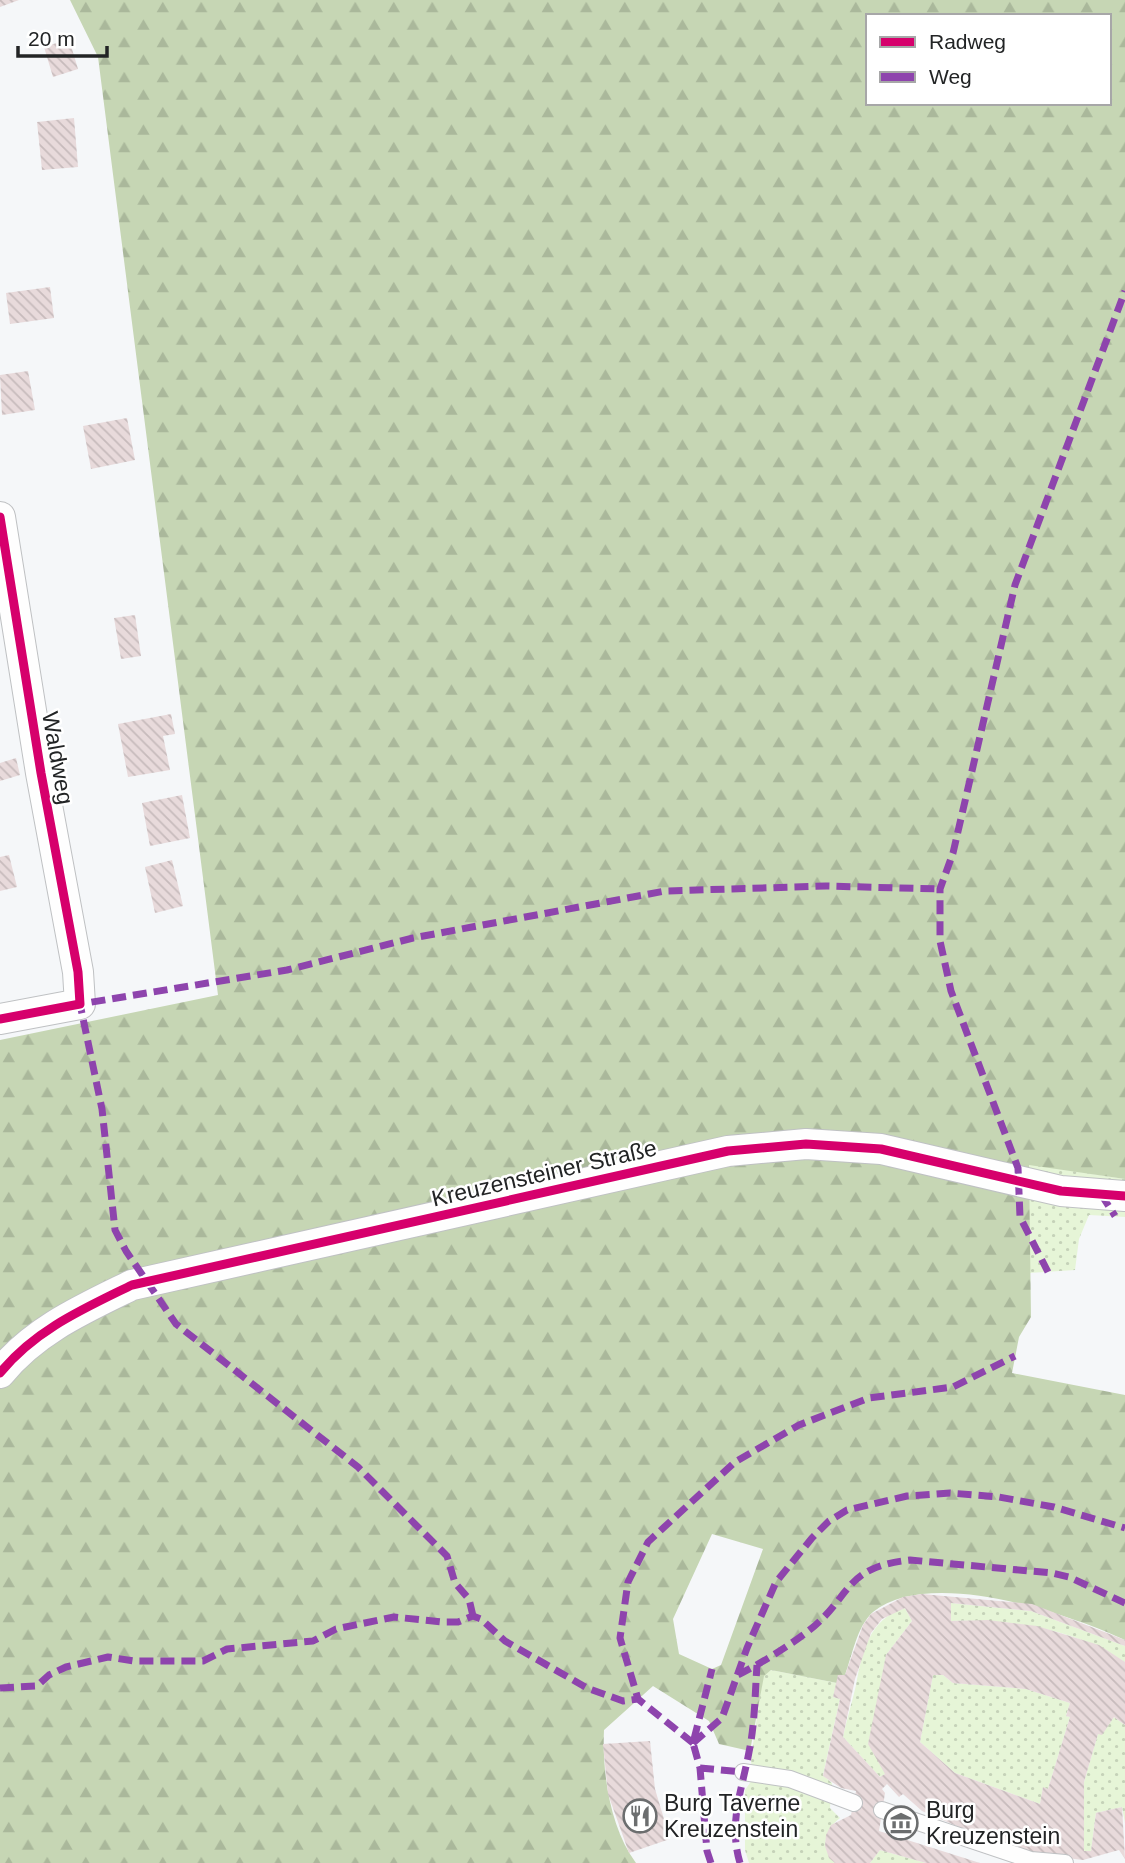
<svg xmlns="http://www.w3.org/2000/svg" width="1125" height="1863" viewBox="0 0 1125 1863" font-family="Helvetica,sans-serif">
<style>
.grass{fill:url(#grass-dots)}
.forest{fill:url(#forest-firs);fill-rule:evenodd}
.building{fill:url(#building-back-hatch);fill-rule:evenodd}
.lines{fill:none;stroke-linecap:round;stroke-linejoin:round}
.lane-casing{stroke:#bfc1c3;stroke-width:18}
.street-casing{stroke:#bfc1c3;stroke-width:32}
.lane{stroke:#fefefe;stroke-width:16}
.street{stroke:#fefefe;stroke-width:30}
.quiet{stroke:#8e44ad;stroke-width:7;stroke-dasharray:14 7;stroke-linecap:butt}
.cycleway-casing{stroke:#fff;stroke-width:13}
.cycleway{stroke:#d6006c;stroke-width:9}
.labels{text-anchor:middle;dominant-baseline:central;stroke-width:5;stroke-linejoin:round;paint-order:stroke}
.street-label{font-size:23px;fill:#222425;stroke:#fff}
.poi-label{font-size:23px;fill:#222425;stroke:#fff;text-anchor:start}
</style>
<defs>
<pattern id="grass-dots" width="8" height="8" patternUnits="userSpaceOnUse" patternTransform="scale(1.75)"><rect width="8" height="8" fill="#e6f5d7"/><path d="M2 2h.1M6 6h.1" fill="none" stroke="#c5d2b8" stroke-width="1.8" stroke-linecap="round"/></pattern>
<pattern id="forest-firs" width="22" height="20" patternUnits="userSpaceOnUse" patternTransform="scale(1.75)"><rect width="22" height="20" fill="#c6d6b4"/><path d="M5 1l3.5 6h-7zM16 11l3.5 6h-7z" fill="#aab89b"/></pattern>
<pattern id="building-back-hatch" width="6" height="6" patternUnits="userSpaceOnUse" patternTransform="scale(1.75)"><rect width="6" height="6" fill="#e8dadb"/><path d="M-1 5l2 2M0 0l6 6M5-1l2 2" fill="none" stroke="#c7bbbc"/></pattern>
</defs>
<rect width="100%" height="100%" fill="#f5f7f9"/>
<!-- grass -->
<path class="grass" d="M1029,1164L1125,1179V1217L1089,1215L1079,1239L1075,1270L1029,1273Z
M951,1603L1031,1611L1125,1646V1662C1072,1628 1013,1619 951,1621Z
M905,1608L912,1621L886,1655L885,1774L880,1777L843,1737C847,1718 852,1703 856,1685C862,1654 868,1619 905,1608Z
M771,1670L837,1683L833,1697L840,1699L823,1775L832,1783L830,1808L840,1818C824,1830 820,1848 835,1863H749L745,1850V1790L752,1780L751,1758L763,1676Z
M933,1675H943L953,1683L1026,1689L1070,1703L1066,1716L1070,1717L1048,1789L1043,1788L1040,1804L955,1773L920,1742Z
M1114,1717L1125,1725V1823L1122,1807L1096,1813L1091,1851H1084V1782L1098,1734H1102Z
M880,1850L926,1863H870Z"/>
<!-- forest -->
<path class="forest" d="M70,0H1125V1179L1029,1165L1031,1317L1019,1337L1012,1373L1125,1395V1640C1067,1613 929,1567 873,1612C857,1626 852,1656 845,1675H838L837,1683L771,1670L764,1676L750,1751L719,1744L709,1721L653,1686L604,1730C602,1773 610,1828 636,1863H0V1040L218,995L98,57ZM868,16H1109V103H868ZM712,1534L763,1549L721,1665L712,1669L679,1654L673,1619Z"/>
<!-- building -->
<path class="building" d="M0,0H19L0,7Z
M69,39L78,69L53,77L44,47Z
M74,118L78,167L42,170L37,122Z
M50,287L54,318L10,324L6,293Z
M28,371L35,410L2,415L0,375Z
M127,418L135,460L91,469L83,426Z
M135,615L141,656L121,659L114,618Z
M171,714L175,734L163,736L170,770L128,777L118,724Z
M16,758L20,775L0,781V763Z
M182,795L190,838L150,846L142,803Z
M9,855L17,887L0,891V857Z
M172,860L183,906L155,913L145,867Z
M922,1594L1032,1604L1125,1640V1646L1031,1611L951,1603V1621L988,1620L1037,1626L1099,1645L1125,1662V1725L1114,1717L1102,1735L1098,1734L1084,1782V1851H1091L1096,1813L1122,1807L1125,1859L1119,1850L1083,1860L1034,1854L982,1837L922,1811L903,1794L899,1797L887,1784L882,1789L885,1793L879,1831L980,1863H926L880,1850L870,1863H835L829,1858L825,1846L826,1835L831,1825L851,1815L856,1791L841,1788L823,1776L840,1699L833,1697L838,1675H845L863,1625L871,1614L903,1597ZM905,1608L912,1621L886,1655L868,1744L885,1774L880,1777L843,1737L855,1679L871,1633L882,1619ZM933,1675H943L953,1683L1026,1689L1070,1703L1066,1716L1070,1717L1048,1789L1043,1787L1040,1804L955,1773L920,1742Z
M650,1741L655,1789L670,1839L629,1853L608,1794L603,1744Z"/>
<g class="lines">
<defs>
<path id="lane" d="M743,1772L790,1779L854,1803
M882,1810L1031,1860L1065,1863"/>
<path id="street" d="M0,517L41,773L78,972L80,1004L0,1019
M0,1373C35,1330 83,1309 132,1285L728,1151L806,1144L881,1149L1061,1191L1125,1196"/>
</defs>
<!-- lane casing -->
<use href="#lane" class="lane-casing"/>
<!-- street casing -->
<use href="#street" class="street-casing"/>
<!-- lane -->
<use href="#lane" class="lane"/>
<!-- street -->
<use href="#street" class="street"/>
<!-- quiet -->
<path class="quiet" d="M1101,1194L1115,1216
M1048,1272L1020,1217L1018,1168L951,991L940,941V889L953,853L1015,585L1125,291
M473,1616L469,1599L455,1583L447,1556L358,1467L176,1324L126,1251L115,1230L102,1109L80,1004L287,970L413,938L665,891L826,886L940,889
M738,1675C761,1663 786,1648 807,1632C852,1598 842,1567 910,1560L1052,1573L1069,1577L1125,1603
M0,1688L37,1686L49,1675L66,1667L108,1657L134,1661H203L227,1649L313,1641L336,1629L394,1617L442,1622H458L473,1616L481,1619L505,1641L587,1688L623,1701L638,1699
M693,1743L638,1699L620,1638L628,1582L648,1542L735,1462L799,1425L869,1398L953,1387L1015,1356
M693,1743L722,1718L747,1648L776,1582L812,1538L829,1521L847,1510L907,1496L950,1493L999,1497L1054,1507L1125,1528
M700,1768L743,1772
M711,1863L707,1851L700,1768L693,1743L712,1669
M740,1863C728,1823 742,1790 749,1752C755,1723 755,1693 757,1665"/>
<defs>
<path id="cycleway" d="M0,517L41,773L78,972L80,1004L0,1019
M0,1373C35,1330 83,1309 132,1285L728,1151L806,1144L881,1149L1061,1191L1125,1196"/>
</defs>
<!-- cycleway casing -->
<use href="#cycleway" class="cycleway-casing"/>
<!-- cycleway -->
<use href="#cycleway" class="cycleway"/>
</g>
<!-- icons -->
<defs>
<symbol id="restaurant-ring" viewBox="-11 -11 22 22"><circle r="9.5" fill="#fff" stroke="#6c6e6f" stroke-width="1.5"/><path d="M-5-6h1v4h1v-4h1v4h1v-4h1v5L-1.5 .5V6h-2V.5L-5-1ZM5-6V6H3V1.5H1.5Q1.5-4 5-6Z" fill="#6c6e6f"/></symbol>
<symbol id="museum-ring" viewBox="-11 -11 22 22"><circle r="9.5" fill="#fff" stroke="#6c6e6f" stroke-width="1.5"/><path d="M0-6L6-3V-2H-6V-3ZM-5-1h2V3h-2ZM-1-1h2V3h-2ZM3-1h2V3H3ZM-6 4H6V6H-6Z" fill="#6c6e6f"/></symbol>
</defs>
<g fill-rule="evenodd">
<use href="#restaurant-ring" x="621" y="1797" width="38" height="38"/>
<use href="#museum-ring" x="882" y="1804" width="38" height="38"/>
</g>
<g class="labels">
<!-- street labels -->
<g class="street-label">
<text transform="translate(58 758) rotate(80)">Waldweg</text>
<text transform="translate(544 1173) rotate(-13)">Kreuzensteiner Straße</text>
</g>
<!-- poi labels -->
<g class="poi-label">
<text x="664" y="1803">Burg Taverne<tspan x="664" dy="26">Kreuzenstein</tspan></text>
<text x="926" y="1810">Burg<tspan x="926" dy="26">Kreuzenstein</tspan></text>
</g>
</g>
<!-- legend -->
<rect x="866" y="14" width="245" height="91" fill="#ffffff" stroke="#a7a7a8" stroke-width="2"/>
<rect x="880" y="37" width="35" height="10" fill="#d6006c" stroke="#a7a7a8" stroke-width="2"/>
<text x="929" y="49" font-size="21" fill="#222425">Radweg</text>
<rect x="880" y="72" width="35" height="10" fill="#8e44ad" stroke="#a7a7a8" stroke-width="2"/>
<text x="929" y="84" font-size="21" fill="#222425">Weg</text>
<!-- scale -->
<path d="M18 46v10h89v-10" fill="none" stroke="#222425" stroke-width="3.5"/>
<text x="28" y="46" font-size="21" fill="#222425" stroke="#ffffff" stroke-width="5" paint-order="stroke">20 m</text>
</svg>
